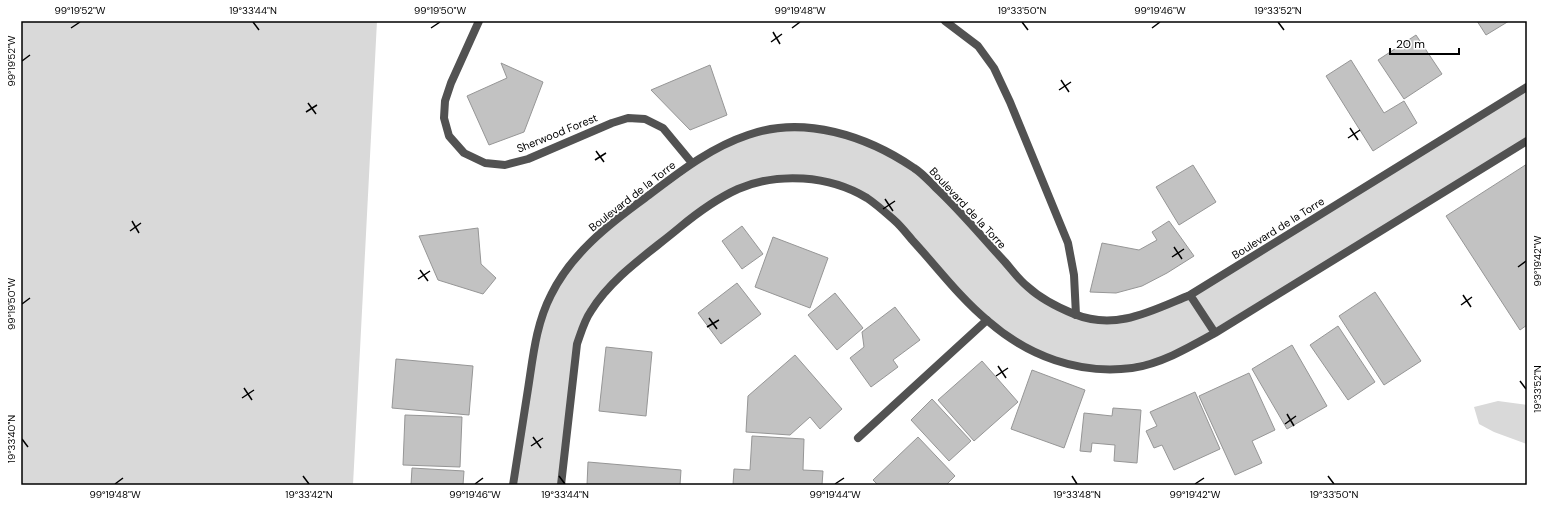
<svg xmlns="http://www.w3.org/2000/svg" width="1548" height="506" viewBox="0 0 1548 506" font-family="'DM Sans',sans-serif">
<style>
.green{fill:#d9d9d9}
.building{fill:#c2c2c2;stroke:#969696}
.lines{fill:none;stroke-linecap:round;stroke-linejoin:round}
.service{stroke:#525252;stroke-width:8}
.minor{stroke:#525252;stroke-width:8}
.tertiary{stroke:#525252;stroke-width:8}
.ticks{fill:none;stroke:#000;stroke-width:1.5}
.labels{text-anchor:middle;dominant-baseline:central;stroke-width:3.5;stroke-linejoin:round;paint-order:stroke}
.street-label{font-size:11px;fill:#000;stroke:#fff}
.neatline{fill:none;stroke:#000;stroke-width:1.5}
.ticks-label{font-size:10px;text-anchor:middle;fill:#000}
</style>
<rect width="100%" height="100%" fill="#fff"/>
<!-- green -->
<path class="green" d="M21,21H377L353,485H21Z
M1527,86V141L1167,357L1099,370L1038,354L987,320L895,221L867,198L816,179L759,182L715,201L603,295L583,325L561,485H513L540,321L564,273L602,233L726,144L781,128L852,136L916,169L1027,286L1050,303L1100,320L1167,305Z
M1498,401L1527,405V444L1494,432L1479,424L1474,407Z"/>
<!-- building -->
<path class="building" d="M1477,21H1509L1486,35Z
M1416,35L1442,74L1404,99L1378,60Z
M1351,60L1384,113L1404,101L1417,123L1373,151L1326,76Z
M501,63L543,82L524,132L489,145L467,96L507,78Z
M710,65L727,115L690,130L651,90Z
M1527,164V325L1520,330L1446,216Z
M1193,165L1216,202L1179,225L1156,187Z
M1169,221L1194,256L1167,273L1142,286L1116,293L1090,292L1102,243L1139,250L1157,240L1152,232Z
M742,226L763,254L742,269L722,241Z
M478,228L481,264L496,278L483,294L438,280L419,236Z
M773,237L828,258L810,308L755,287Z
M737,283L761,314L721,344L698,313Z
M1375,292L1421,361L1384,385L1339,316Z
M835,293L863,328L837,350L808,315Z
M895,307L920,340L893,360L898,367L871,387L850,358L864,347L862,332Z
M1338,326L1375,382L1348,400L1310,345Z
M1292,345L1327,406L1287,429L1252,369Z
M606,347L652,352L646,416L599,411Z
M795,355L842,409L820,429L810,417L790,435L746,432L748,396Z
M396,359L473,366L469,415L392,408Z
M982,361L1018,402L974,441L938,400Z
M1032,370L1085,390L1064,448L1011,429Z
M1249,373L1275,430L1252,441L1262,463L1235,475L1199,396Z
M1195,392L1220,449L1174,470L1162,445L1154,448L1146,431L1157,426L1150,412Z
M932,399L971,441L949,461L911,420Z
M1113,408L1141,410L1137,463L1114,461L1115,445L1092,443L1091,452L1080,451L1084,413L1112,416Z
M405,415L462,417L460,467L403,465Z
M752,436L804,439L803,470L823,471L822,485H733L734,469L750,470Z
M918,437L955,476L946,485H878L873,480Z
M588,462L681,470L680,485H587Z
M412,468L464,471L463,485H411Z"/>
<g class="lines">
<!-- service -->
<path class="service" d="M945,21L978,46L994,68L1010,102L1068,243L1074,275L1076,315"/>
<!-- minor -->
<path class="minor" d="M479,21L451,83L445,101L444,118L449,136L464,153L485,163L505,165L528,159L612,123L628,118L645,119L663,128L692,163
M858,438L987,320"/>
<!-- tertiary -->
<path class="tertiary" d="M1190,295L1215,333
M513,485C518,453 523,421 528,389C533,357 536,324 551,295C571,254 609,224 645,198C677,174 709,148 748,135C804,115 867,136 914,168C922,173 929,181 935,187C960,210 982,237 1005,262C1012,270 1019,280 1028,287C1041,299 1057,307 1074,314C1116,331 1151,311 1190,295L1527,87
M561,485L577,344C581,333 584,321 591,311C612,277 649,253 679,228C697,213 716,199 738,189C778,172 829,175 867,198C876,204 886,213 894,220C901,226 907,234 913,241C937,267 960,298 988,321C1028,356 1079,375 1132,368C1161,364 1190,347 1215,333L1527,141"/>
</g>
<!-- ticks -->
<path class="ticks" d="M253,22L259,30M1022,22L1028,30M1278,22L1284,30M71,28L80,22M431,28L440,22M792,28L800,22M1152,28L1160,22M773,32L780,44M771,42L782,34M22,61L30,55M1061,80L1069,92M1059,90L1071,82M308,103L316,114M306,112L317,105M1350,128L1358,140M1348,138L1360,130M596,151L604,162M595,160L606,153M885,199L893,211M883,209L895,201M132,221L139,233M130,231L141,223M1174,247L1182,259M1172,257L1184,249M1518,267L1526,261M420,270L428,281M418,279L430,271M1463,295L1471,307M22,304L30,298M1461,305L1472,297M709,318L717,329M707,327L719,320M998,366L1006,378M996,376L1008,368M1520,381L1526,389M244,388L252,400M242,398L254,390M1287,414L1294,426M1285,424L1296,416M533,437L541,448M22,439L28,447M531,446L543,438M303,476L309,484M559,476L565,484M1072,476L1077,484M1328,476L1334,484M115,484L123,478M475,484L483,478M835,484L844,478M1195,484L1204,478"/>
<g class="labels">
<!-- street labels -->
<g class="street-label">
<text transform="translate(557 133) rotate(-22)">Sherwood Forest</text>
<text transform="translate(632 196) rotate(-38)">Boulevard de la Torre</text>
<text transform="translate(968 208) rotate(47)">Boulevard de la Torre</text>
<text transform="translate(1278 228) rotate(-32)">Boulevard de la Torre</text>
</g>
</g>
<!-- border -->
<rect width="1548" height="506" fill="none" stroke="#ffffff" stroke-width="44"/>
<!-- scale -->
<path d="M1390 48v6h69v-6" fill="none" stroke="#000000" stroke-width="2"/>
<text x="1396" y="48" font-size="12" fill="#000000" stroke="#ffffff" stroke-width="3" paint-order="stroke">20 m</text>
<rect x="22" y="22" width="1504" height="462" class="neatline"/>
<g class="ticks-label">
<text x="80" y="14">99°19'52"W</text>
<text x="253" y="14">19°33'44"N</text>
<text x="440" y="14">99°19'50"W</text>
<text x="800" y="14">99°19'48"W</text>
<text x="1022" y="14">19°33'50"N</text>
<text x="1160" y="14">99°19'46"W</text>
<text x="1278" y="14">19°33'52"N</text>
<text transform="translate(11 61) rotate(-90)" y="4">99°19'52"W</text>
<text transform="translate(1537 261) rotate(-90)" y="4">99°19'42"W</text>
<text transform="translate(11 304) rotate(-90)" y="4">99°19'50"W</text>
<text transform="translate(1537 389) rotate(-90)" y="4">19°33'52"N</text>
<text transform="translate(11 439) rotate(-90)" y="4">19°33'40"N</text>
<text x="115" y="498">99°19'48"W</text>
<text x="309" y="498">19°33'42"N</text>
<text x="475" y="498">99°19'46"W</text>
<text x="565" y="498">19°33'44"N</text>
<text x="835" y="498">99°19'44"W</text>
<text x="1077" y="498">19°33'48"N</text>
<text x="1195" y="498">99°19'42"W</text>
<text x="1334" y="498">19°33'50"N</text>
</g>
</svg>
